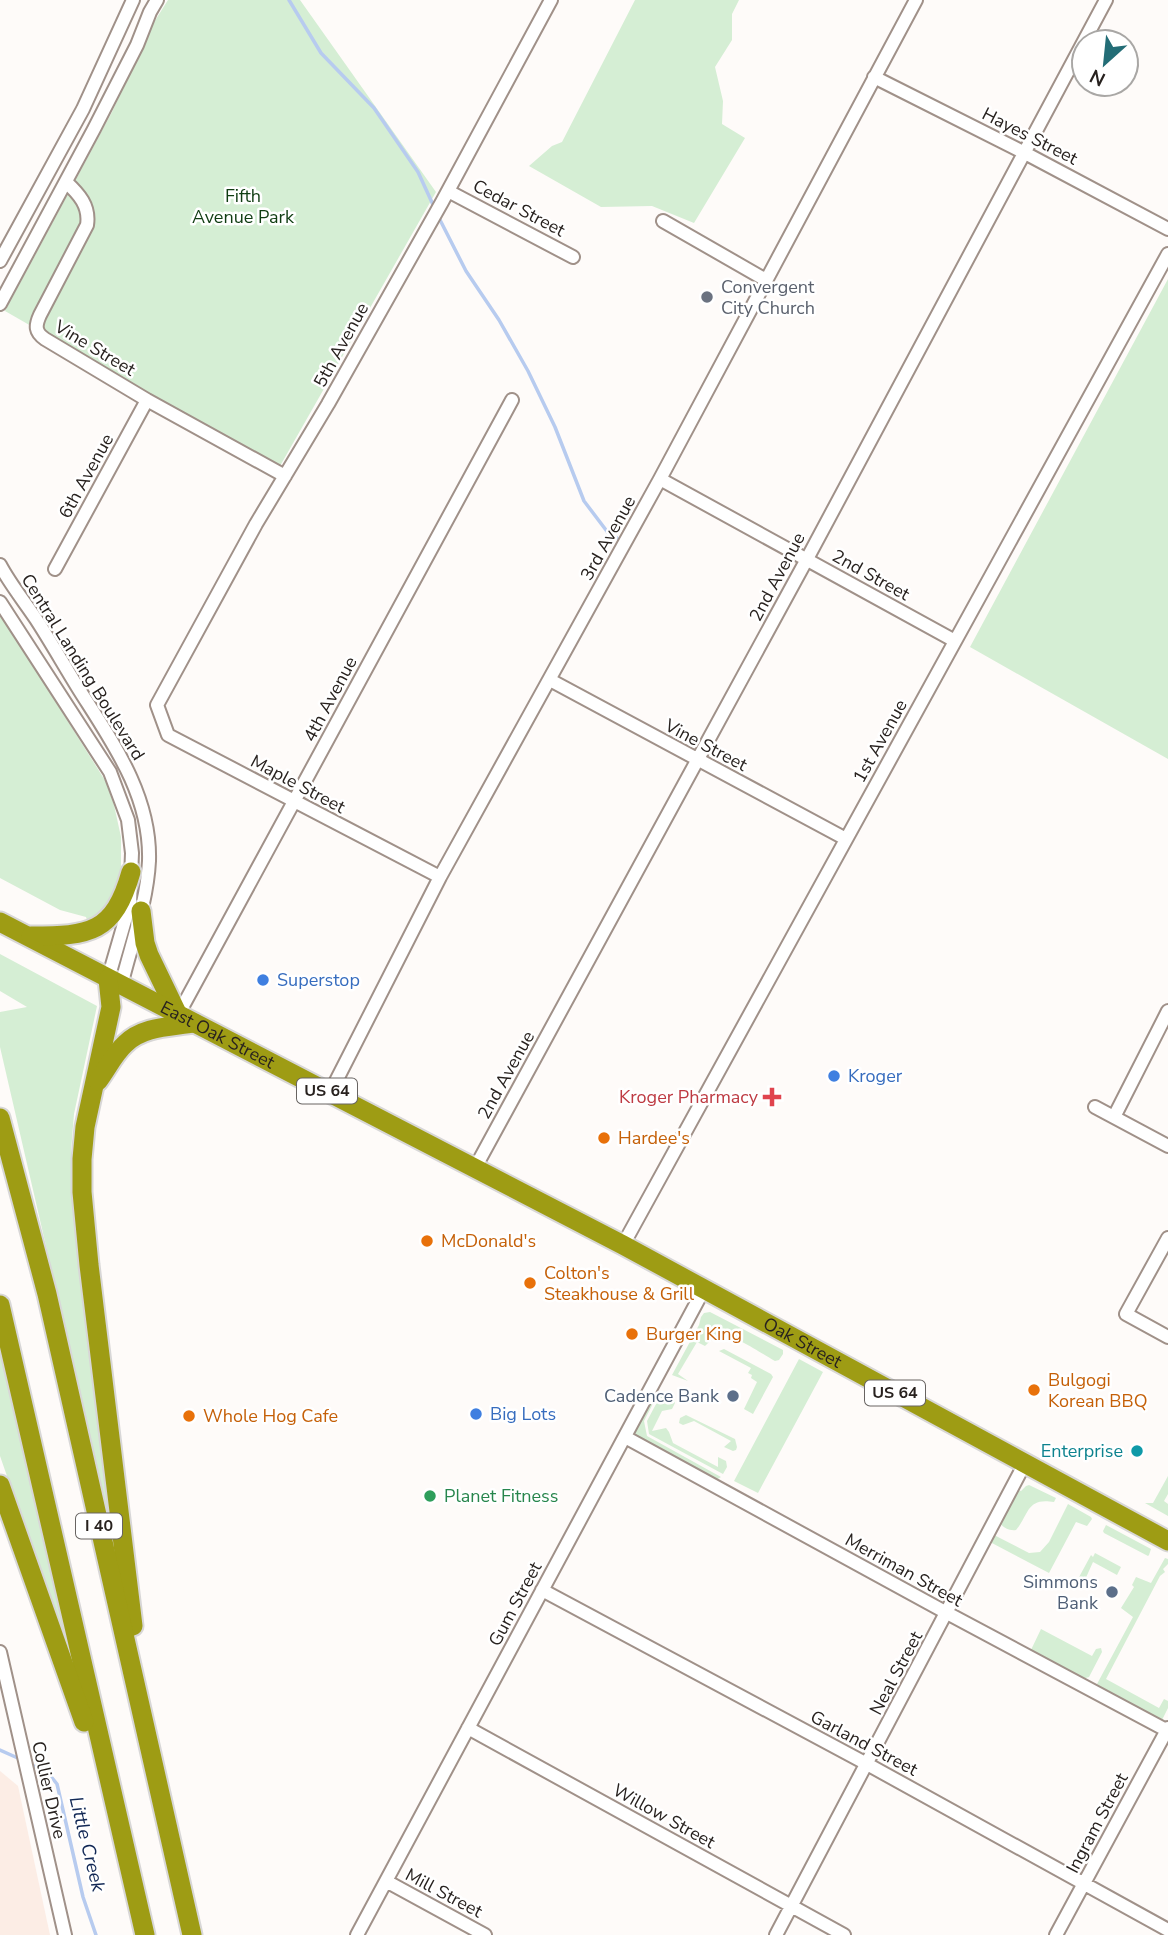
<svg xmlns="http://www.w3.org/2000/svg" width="1168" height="1935" viewBox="0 0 1168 1935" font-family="'Nunito Sans',sans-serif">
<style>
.built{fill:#fcede5}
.green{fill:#d5eed4}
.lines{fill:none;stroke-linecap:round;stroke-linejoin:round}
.stream{stroke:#b7cbef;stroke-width:3.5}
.minor-casing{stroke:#a09189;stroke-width:16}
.highway-casing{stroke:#d8d7d7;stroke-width:23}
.minor{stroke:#fff;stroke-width:12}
.highway{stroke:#9e9c14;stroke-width:19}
.worship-dot{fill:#6b7280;stroke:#fff;stroke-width:2.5}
.shop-dot{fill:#3f7fe0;stroke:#fff;stroke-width:2.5}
.health-dot{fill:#e0444e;stroke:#fff;stroke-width:2.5}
.food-dot{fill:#e8710a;stroke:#fff;stroke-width:2.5}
.service-dot{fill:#5c6f8a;stroke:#fff;stroke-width:2.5}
.culture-dot{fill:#0f9aa8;stroke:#fff;stroke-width:2.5}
.leisure-dot{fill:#2e9e5b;stroke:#fff;stroke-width:2.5}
.labels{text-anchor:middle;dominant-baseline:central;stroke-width:5;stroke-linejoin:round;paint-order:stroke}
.shield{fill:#fff;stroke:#686462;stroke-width:2}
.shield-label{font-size:16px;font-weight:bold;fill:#28221f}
.street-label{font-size:18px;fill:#28221f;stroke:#fff}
.park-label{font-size:18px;fill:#0f3c11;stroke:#fff}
.worship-label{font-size:18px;fill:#5b616d;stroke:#fff;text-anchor:start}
.shop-label{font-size:18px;fill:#366cbe;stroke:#fff;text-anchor:start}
.health-label{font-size:18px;fill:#be3a42;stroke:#fff;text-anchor:end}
.food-label{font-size:18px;fill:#c56008;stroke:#fff;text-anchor:start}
.service-label{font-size:18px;fill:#4e5e75;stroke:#fff;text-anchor:end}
.culture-label{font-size:18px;fill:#0d838f;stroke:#fff;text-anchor:end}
.leisure-label{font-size:18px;fill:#27864d;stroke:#fff;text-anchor:start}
.water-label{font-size:19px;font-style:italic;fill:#122855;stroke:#fff}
</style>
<rect width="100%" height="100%" fill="#fefbf9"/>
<!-- built -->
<path class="built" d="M0,1771L18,1786L50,1935H0Z"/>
<!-- green -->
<path class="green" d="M168,0H300L436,192L280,466L273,465L5,311L112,112L151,27Z
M635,0H739L732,14V40L715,67L723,101L722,124L745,138L694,223L652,206L601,207L529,166L552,146L562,142Z
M1168,279V759L970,647Z
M0,613L106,782L114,805L121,837V866L115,895L89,927L86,917L60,910L0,878Z
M0,954L97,1006L74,1114L71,1151L73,1196L116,1549L0,1047V1012L27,1007L0,991Z
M710,1312L783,1350V1354L779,1360L775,1361C762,1354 733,1333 719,1336C713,1338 709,1342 705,1346L697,1342L678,1374L688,1381L672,1375L699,1325L701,1317L704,1313Z
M724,1349L771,1374L773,1377L753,1414L744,1409L757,1382L751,1378L752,1375L748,1373L751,1368L719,1351Z
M0,1351L73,1665L0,1456Z
M799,1359L823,1372L758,1493L734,1481Z
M663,1391L674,1397L675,1403L672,1409L662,1411L652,1431L666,1428L669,1432L673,1443L718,1467V1457L726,1461L727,1467L723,1474L649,1434L647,1421Z
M659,1392L644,1421L647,1436L721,1477L716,1480L637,1437L635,1433L654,1394Z
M686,1415L735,1439L737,1447L736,1450L733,1451L724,1447L731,1441L694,1421L683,1425L679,1423L680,1418Z
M1168,1476V1494L1164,1501L1168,1504V1516L1145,1503H1153Z
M1029,1485L1056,1498L1054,1502C1026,1497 1029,1515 1016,1530C1010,1531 1003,1528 1000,1523L1018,1490L1021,1491L1026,1486Z
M1068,1504L1091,1517L1092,1519L1087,1526L1076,1522L1049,1573L990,1542L993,1536H996L1029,1553L1040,1552L1049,1542Z
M1106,1525L1151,1549L1149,1555L1148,1556L1104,1533L1103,1531Z
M1095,1553L1121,1567L1117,1575L1093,1562L1084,1582L1078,1579L1091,1555L1093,1557Z
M1165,1558L1168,1559V1564L1163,1569L1165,1572L1160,1576L1106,1679L1159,1708L1164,1699L1168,1701V1708L1162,1720H1159L1099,1688L1097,1684L1133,1617L1121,1608L1134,1587L1132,1585L1136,1577L1151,1583Z
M1041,1629L1092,1656L1096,1649L1101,1648L1102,1652L1089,1677L1082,1679L1030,1652Z"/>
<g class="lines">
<!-- stream -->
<path class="stream" d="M289,0L321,53L374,108L418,172L435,209
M438,216L466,271L499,320L528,371L555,427L584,501L609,534L617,538
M0,1750L20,1759
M30,1764L48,1773L57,1784L83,1897L96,1935"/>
<defs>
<path id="minor" d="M874,77L1023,152L1168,229
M66,182C79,194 90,206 87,225L40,315C35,326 35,332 45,339L147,400L285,476
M448,191L573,257
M663,221L766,280
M0,261L83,109L133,0
M0,304L94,129L137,45L150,12L157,0
M660,479L955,641
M0,565C10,584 24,601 36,619C51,642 65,667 80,691C113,743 151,796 149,861C147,903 131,945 121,986
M55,569L147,400
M0,602L110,772L128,820L132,853L130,903L108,979
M550,680L846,839
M440,877L168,735L157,705L256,524L328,404L442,202L551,0
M178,1015L512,400
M330,1093L440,877L660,479L916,0
M1095,1107L1168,1146
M1114,1117L1168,1011
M475,1168L807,559L1106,0
M1168,1238L1126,1314L1168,1337
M623,1245L1168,254
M625,1437L947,1613L1168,1731
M542,1590L867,1764L1168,1930
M0,1652L65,1935
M468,1728L844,1935
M386,1881L485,1935
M357,1935L704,1289
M776,1935L1025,1463
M1056,1935L1168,1728"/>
<g id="highway">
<path d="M141,911L145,943L149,955L178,1015"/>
<path id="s1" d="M0,922L623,1245L1168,1541"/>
<path d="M31,936C90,936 114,933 131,872"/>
<path d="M108,979L111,1007L85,1127L82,1159V1192L89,1265L133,1626"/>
<path d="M98,1081C107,1069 114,1054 125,1044C143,1026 171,1027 194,1023"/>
<path d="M0,1118L47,1294L192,1935"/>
<path d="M0,1305L145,1935"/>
<path d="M0,1485L84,1722"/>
</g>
</defs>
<!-- minor casing -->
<use href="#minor" class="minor-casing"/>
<!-- highway casing -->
<use href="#highway" class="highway-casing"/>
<!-- minor -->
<use href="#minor" class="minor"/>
<!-- highway -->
<use href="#highway" class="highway"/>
</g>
<!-- markers -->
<circle class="worship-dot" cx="707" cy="297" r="7"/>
<g class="shop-dot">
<circle cx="263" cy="980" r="7"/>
<circle cx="834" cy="1076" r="7"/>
<circle cx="476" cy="1414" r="7"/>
</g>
<path class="health-dot" d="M768.5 1086.5h7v7h7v7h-7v7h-7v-7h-7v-7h7z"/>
<g class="food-dot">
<circle cx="604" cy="1138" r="7"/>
<circle cx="427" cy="1241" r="7"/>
<circle cx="530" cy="1283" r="7"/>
<circle cx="632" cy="1334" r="7"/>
<circle cx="1034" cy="1390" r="7"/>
<circle cx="189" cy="1416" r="7"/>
</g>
<g class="service-dot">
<circle cx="733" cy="1396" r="7"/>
<circle cx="1112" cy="1592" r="7"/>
</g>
<circle class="culture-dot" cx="1137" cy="1451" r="7"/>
<circle class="leisure-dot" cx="430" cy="1496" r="7"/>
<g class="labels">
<!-- shield labels -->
<g class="shield">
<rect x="297" y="1078.5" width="60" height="25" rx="5"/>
<rect x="865" y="1380.5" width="60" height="25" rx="5"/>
<rect x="76" y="1513.5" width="46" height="25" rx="5"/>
</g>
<g class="shield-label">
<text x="327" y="1091">US 64</text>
<text x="895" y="1393">US 64</text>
<text x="99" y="1526">I 40</text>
</g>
<!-- street labels -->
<g class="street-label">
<text transform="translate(1030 136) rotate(27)">Hayes Street</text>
<text transform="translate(519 208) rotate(28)">Cedar Street</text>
<text transform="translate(341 345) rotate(-61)">5th Avenue</text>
<text transform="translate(95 348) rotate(31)">Vine Street</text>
<text transform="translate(86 476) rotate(-61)">6th Avenue</text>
<text transform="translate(608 538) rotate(-61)">3rd Avenue</text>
<text transform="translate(871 575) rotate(29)">2nd Street</text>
<text transform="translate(777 577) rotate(-62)">2nd Avenue</text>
<text transform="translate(83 667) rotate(58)">Central Landing Boulevard</text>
<text transform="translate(330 699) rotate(-62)">4th Avenue</text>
<text transform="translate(880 741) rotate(-61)">1st Avenue</text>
<text transform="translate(706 745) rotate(28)">Vine Street</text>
<text transform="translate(298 784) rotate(28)">Maple Street</text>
<text stroke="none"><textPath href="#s1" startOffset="245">East Oak Street</textPath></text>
<text transform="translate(506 1075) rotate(-61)">2nd Avenue</text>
<text stroke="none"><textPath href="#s1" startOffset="906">Oak Street</textPath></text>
<text transform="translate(904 1570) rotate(29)">Merriman Street</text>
<text transform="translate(515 1604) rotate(-62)">Gum Street</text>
<text transform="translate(896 1673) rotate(-62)">Neal Street</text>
<text transform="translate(864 1743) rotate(28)">Garland Street</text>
<text transform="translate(49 1790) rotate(77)">Collier Drive</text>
<text transform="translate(664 1816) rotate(29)">Willow Street</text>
<text transform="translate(1097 1823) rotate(-62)">Ingram Street</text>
<text transform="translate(444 1893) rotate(28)">Mill Street</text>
</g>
<!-- park labels -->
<g class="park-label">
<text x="243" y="196">Fifth<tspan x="243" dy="21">Avenue Park</tspan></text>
</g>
<!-- worship labels -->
<g class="worship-label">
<text x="721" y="287">Convergent<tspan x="721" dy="21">City Church</tspan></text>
</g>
<!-- shop labels -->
<g class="shop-label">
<text x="277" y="980">Superstop</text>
<text x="848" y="1076">Kroger</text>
<text x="490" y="1414">Big Lots</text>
</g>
<!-- health labels -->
<g class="health-label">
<text x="758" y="1097">Kroger Pharmacy</text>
</g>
<!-- food labels -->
<g class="food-label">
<text x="618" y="1138">Hardee's</text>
<text x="441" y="1241">McDonald's</text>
<text x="544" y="1273">Colton's<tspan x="544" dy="21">Steakhouse &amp; Grill</tspan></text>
<text x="646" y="1334">Burger King</text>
<text x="1048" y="1380">Bulgogi<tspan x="1048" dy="21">Korean BBQ</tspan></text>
<text x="203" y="1416">Whole Hog Cafe</text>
</g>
<!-- service labels -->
<g class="service-label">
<text x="719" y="1396">Cadence Bank</text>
<text x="1098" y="1582">Simmons<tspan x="1098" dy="21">Bank</tspan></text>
</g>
<!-- culture labels -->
<g class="culture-label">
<text x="1123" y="1451">Enterprise</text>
</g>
<!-- leisure labels -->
<g class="leisure-label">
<text x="444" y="1496">Planet Fitness</text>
</g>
<!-- water labels -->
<g class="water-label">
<text transform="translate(87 1844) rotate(76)">Little Creek</text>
</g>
</g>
<!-- north arrow -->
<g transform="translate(1105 63) rotate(207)"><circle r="33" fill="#ffffff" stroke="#a9a7a5" stroke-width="2"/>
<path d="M0-5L12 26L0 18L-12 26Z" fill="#236d76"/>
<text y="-10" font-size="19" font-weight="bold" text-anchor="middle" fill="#28221f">N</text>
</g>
</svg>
